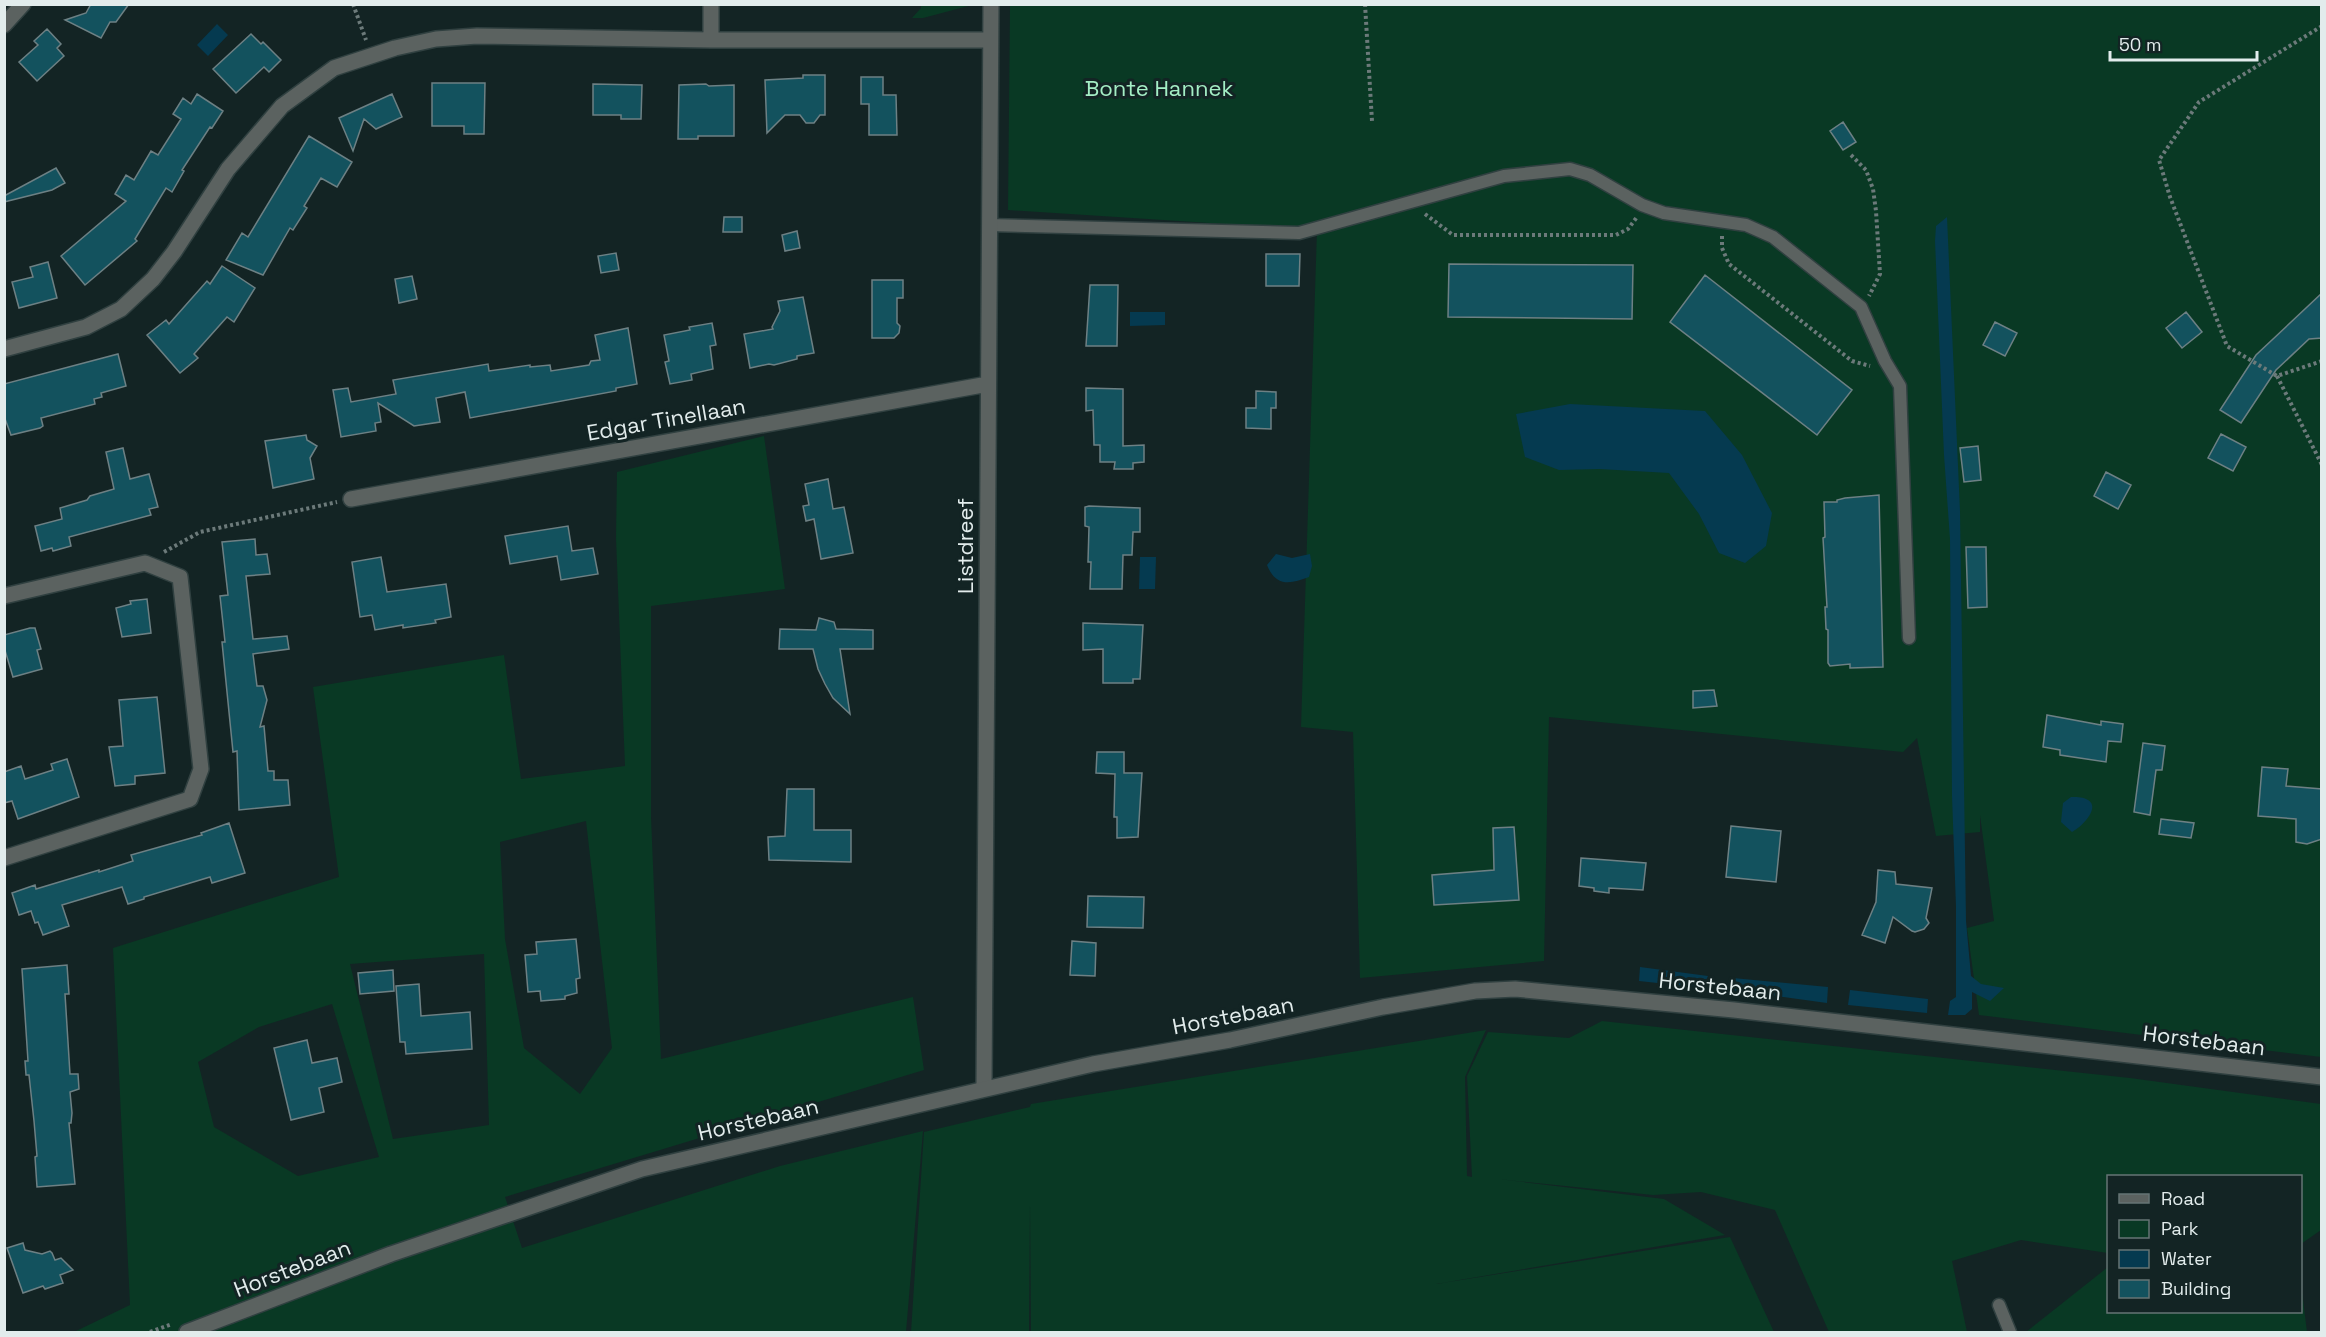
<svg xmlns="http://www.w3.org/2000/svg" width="2326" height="1337" viewBox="0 0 2326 1337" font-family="'Space Grotesk',sans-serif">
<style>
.green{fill:#093924;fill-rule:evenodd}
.water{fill:#053a50}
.building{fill:#13525e;stroke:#6d8084;stroke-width:1.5}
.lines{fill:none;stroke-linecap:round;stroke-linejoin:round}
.service-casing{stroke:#304040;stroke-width:15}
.minor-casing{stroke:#304040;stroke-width:18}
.tertiary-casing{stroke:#304040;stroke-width:18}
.path{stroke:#6c7a7a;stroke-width:4;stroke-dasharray:3 3;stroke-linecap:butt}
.service{stroke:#5b6260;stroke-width:12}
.minor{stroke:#5b6260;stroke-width:15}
.tertiary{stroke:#5b6260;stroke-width:15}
.labels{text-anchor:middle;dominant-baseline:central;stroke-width:6;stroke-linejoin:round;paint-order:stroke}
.park-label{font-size:22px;fill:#a4eec5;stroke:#132424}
.street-label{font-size:22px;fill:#e2ecec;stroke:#132424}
</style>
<rect width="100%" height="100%" fill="#132424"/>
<!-- green -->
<path class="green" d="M921,5V4L972,5L923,18H912L921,8Z
M1010,5H2321V1057L1979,1015L1967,928L1994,921L1980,815V832L1936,836L1917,738L1903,752L1549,717L1544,961L1360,978L1353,732L1301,727L1317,230L1008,210Z
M764,436L785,589L651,606V817L661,1059L913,997L924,1070L505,1197L522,1248L780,1166L923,1131L906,1332H74L130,1305L113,948L339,877L313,687L504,655L521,779L625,766L616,538L617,472ZM586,821L612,1048L580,1094L524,1048L505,939L500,842ZM484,954L489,1125L393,1139L350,964ZM332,1004L379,1157L298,1176L214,1127L198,1062L259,1027Z
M1602,1021L2130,1078L2321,1104V1230L2301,1244L2300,1176H2108V1253L2021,1240L1952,1261L1967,1332H1829L1775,1210L1701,1192L1653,1195L1498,1179L1664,1199L1725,1235L1436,1284L1730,1237L1774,1332H1031L1030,1203L1029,1332H911L924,1132L1030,1107L1031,1104L1486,1030L1465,1077L1467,1176L1472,1177L1467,1076L1488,1032L1569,1038Z
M2108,1267V1312H2300L2301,1283L2307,1332H2026Z"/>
<!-- water -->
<path class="water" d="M217,24L228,35L208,56L197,45Z
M1947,217L1960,511L1966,921L1971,976L1981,984L2004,988L1990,1001L1972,992V1009L1965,1015H1948L1950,1001L1956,997V907L1952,796L1950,539L1944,455L1935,241L1936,226Z
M1130,312H1165V325L1130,326Z
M1570,404L1705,411L1742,455L1772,513L1766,546L1745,563L1719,553L1699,514L1669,473L1599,469L1559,470L1525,457L1516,414Z
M1276,554L1292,558L1310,554L1312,566L1309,577C1290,584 1276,587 1267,565Z
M1140,557H1156L1155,589H1139Z
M2071,797C2075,797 2082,797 2086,799C2103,806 2081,828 2072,832L2061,822L2063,803Z
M1640,967L1708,976L1704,988L1639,981Z
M1733,978L1828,987L1827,1003L1732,990L1730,988Z
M1850,990L1928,999L1927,1013L1848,1005Z"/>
<!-- building -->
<path class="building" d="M91,4H129L116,22H110L101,38L65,20L86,13Z
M47,29L61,44L57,48L64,56L37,81L19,62L38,45L34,41Z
M251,34L261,44L263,42L281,60L269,72L264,67L236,93L213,69Z
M803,75H825V115H820L814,123H806L800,115H785L767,133L765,80L803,78Z
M861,77H883V95H896L897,135H869V104H861Z
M432,83H485L484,134H464V126H432Z
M593,84L642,85L641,119H621V115H593Z
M706,84L709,86L734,85V136H698V139H678L679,85Z
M197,94L223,111L212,128L210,127L182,170L184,171L172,192L166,188L135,239L137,241L85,285L61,256L126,201L115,194L126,175L134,180L151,151L158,155L181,119L173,114L183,98L191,104Z
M392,94L402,117L376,129L364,119L353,151L339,118Z
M1843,122L1856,142L1843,150L1830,131Z
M309,136L352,162L337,187L321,178L304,206L307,208L293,230L290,228L263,275L226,260L242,233L248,237Z
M56,168L65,183L52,190L4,202V196Z
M724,217H742V232H723Z
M797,231L800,248L785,251L782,235Z
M616,253L619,270L601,273L598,256Z
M1266,254H1300L1299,286H1266Z
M48,262L57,298L19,308L12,282L33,277L30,267Z
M1449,264L1633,265L1632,319L1448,317Z
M222,266L255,288L234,322L227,317L194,354L198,358L180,373L147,335L166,320L169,324L207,281L210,284Z
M1705,275L1852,390L1817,435L1670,322Z
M412,276L417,299L399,303L395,279Z
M872,280H903V298H897V323L900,326L899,333L894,338H872Z
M1090,285H1118L1117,346H1086Z
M2322,293V338L2309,339L2276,370L2241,423L2220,410L2256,355Z
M803,297L814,353L797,356V359L774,365L769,364L750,368L744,334L773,329L772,327L780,311L778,301Z
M2186,312L2202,332L2182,348L2166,328Z
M1995,322L2017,333L2005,356L1983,345Z
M712,323L716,345L710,346L713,369L691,374L692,380L670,384L665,362L669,361L664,335L690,330L689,327Z
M628,328L637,384L616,388V391L470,418L465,392L436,398L440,422L414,426L378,403L381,422L375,423L376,431L341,437L333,390L348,388L351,402L396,394L393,380L488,364L489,371L530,365V367L550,365L551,371L589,365L591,361L600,360L595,335Z
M118,354L126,386L101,393L102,397L94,399L95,404L41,418L43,426L40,428L11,435L4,416V384Z
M1086,388L1123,389V446L1144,445V462L1133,463V469H1114L1115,462H1100V445H1094L1093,410L1086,411Z
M1256,391L1276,392V408H1271V429L1246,428V408H1256Z
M2221,434L2246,447L2233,471L2208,458Z
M306,435L307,440L317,446L310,458L314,479L273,488L265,441Z
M1978,446L1981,480L1964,482L1960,448Z
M123,448L130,479L149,474L158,507L149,509L151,515L69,537L71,546L53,551L52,548L41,551L35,526L62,519L60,508L87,500L90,496L114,489L106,452Z
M2106,472L2131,485L2118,509L2094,496Z
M828,479L833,509L844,507L853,553L821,559L814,519L806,521L803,506L809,505L805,484Z
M1879,495L1883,667L1850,668V664L1830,666L1828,663V630L1826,629L1825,607H1827L1823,538L1825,537L1824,502H1837V500L1845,498Z
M1089,506L1140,508V532H1133L1132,555H1123L1122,589H1090L1091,562H1088L1089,527L1085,526V507Z
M568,526L572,551L593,548L598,574L561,580L557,556L510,564L505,536Z
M255,539L256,555L267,554L270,574L246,576L253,639L287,636L289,649L253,654L257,686H263L267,700L260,727L264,726L268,771H274V780H288L290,805L239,810L237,751L233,752L222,642H225L220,596L228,595L222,542Z
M1966,547H1986L1987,607L1968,608Z
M381,557L387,592L446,584L451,617L435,620L436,623L403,628V625L375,630L372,615L360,617L352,562Z
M147,599L151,633L122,637L116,608L131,604L130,601Z
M819,618L834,622L836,629L873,630V649H840L850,714L833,698L825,684L818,669L813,649H779L780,629L816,630Z
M1083,623L1143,625L1140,679H1133V683H1103V649L1083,650Z
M30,628H35L41,649L37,650L42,669L13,677L4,647V635Z
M1714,690L1717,706L1693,708V691Z
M157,697L165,773L135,776V784L115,786L109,747L123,746L119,700Z
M2047,715L2101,725V721L2123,724L2121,742L2108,741L2106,762L2060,755V750L2043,747Z
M2143,743L2165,746L2162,770H2156L2150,815L2134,812Z
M1097,752H1124V773H1142L1138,837L1117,838V817H1114L1115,774L1096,773Z
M67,759L79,797L18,819L12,801L4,803V772L21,766L25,779L53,770L51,764Z
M2262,767L2288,769L2286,786L2322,789V839L2307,844L2296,842V819L2258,816Z
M787,789H814V830H851V862L769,860L768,837L785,836Z
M2161,819L2194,823L2191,838L2159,834Z
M229,823L245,873L212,883L210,877L144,897V899L128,904L122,887L62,905L69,926L43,935L38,922L35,923L31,911L19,915L12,893L35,885L36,889L99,870V872L133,861L131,855L202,835L201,833Z
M1731,826L1781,831L1776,882L1726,877Z
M1514,827L1519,900L1434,905L1432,875L1494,870L1493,828Z
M1581,858L1646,863L1643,890L1609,888V893L1594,891V888L1579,886Z
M1878,870L1895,872L1896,884L1932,888L1926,918L1929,923L1924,929L1915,932L1912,931L1893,917L1885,943L1862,935L1876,902Z
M1088,896L1144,897L1143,928L1087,927Z
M576,939L580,978L576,979L577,993L565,996V999L541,1001L540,991L528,992L525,955L537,954L536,942Z
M1072,941L1096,943L1095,976L1070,975Z
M67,965L69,994H65L70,1074H78L79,1089L70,1092L72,1113L71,1123H69L75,1184L37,1187L35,1157L37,1156L34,1121L29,1075H26L25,1061H28L22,969Z
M393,970L394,991L360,994L358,973Z
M419,984L421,1016L470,1012L472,1049L406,1054L405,1042H400L396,986Z
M307,1040L312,1063L337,1058L342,1082L319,1088L324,1112L291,1120L274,1048Z
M23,1243L25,1250L42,1254L50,1251L52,1253L55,1260L61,1258L73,1270L60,1275L63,1283L45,1289L43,1286L23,1293L7,1248Z"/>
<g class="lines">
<defs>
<path id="service" d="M989,225L1299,233L1504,176L1570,169L1590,175L1642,205L1664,213L1746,225L1773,237L1861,307L1885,361L1900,386L1909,638
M1999,1305L2010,1332"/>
<path id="minor" d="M711,4V40
M4,25L23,4
M4,349L86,327L121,309L153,279L174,252L228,169L282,106L334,68L395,48L436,39L477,36L711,40H990
M351,499L988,384
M4,596L145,563L180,577L201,769L190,799L4,858
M984,1088L991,4"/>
<path id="tertiary" d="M187,1332L391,1254L642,1169L1093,1064L1230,1040L1383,1007L1475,991L1515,989L1734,1010L2322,1077"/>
</defs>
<!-- service casing -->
<use href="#service" class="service-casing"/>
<!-- minor casing -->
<use href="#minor" class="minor-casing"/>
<!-- tertiary casing -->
<use href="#tertiary" class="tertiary-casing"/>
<!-- path -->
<path class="path" d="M353,4L366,40
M1365,4L1372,121
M2322,26L2199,102L2159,160L2170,197L2227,346L2277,376L2322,361
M1851,155L1866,170L1873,189L1876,211L1880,274L1869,296
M1425,214L1453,235H1616L1628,229L1637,217
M1722,236V248L1729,264L1852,361L1870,366
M2277,376L2322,465
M164,552L200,532L337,502
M150,1332L172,1324"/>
<!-- service -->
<use href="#service" class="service"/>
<!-- minor -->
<use href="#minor" class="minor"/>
<!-- tertiary -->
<use href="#tertiary" class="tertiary"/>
</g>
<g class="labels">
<!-- park labels -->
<g class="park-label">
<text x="1159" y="88">Bonte Hannek</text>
</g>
<!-- street labels -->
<g class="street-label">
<text transform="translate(666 419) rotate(-10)">Edgar Tinellaan</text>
<text transform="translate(965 546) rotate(-90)">Listdreef</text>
<text transform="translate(1720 986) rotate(6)">Horstebaan</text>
<text transform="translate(1233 1015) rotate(-11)">Horstebaan</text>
<text transform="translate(2204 1040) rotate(7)">Horstebaan</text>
<text transform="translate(758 1119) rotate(-13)">Horstebaan</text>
<text transform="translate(292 1268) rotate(-21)">Horstebaan</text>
</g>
</g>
<!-- border -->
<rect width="2326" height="1337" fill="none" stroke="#e2ecec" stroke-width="12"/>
<!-- legend -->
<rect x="2107" y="1175" width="195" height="138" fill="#132424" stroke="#667474" stroke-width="1.5"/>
<rect x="2119" y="1194" width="30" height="9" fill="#5b6260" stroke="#667474" stroke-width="1.5"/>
<text x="2161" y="1205" font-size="18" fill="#e2ecec">Road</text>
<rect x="2119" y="1220" width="30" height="18" fill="#093924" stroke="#667474" stroke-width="1.5"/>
<text x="2161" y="1235" font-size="18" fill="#e2ecec">Park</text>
<rect x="2119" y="1250" width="30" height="18" fill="#053a50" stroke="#667474" stroke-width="1.5"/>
<text x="2161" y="1265" font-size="18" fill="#e2ecec">Water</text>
<rect x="2119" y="1280" width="30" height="18" fill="#13525e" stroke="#667474" stroke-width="1.5"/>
<text x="2161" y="1295" font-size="18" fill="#e2ecec">Building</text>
<!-- scale -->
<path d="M2110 51v9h147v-9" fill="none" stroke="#e2ecec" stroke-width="3"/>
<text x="2119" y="51" font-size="18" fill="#e2ecec" stroke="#132424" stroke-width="4.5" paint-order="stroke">50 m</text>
</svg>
